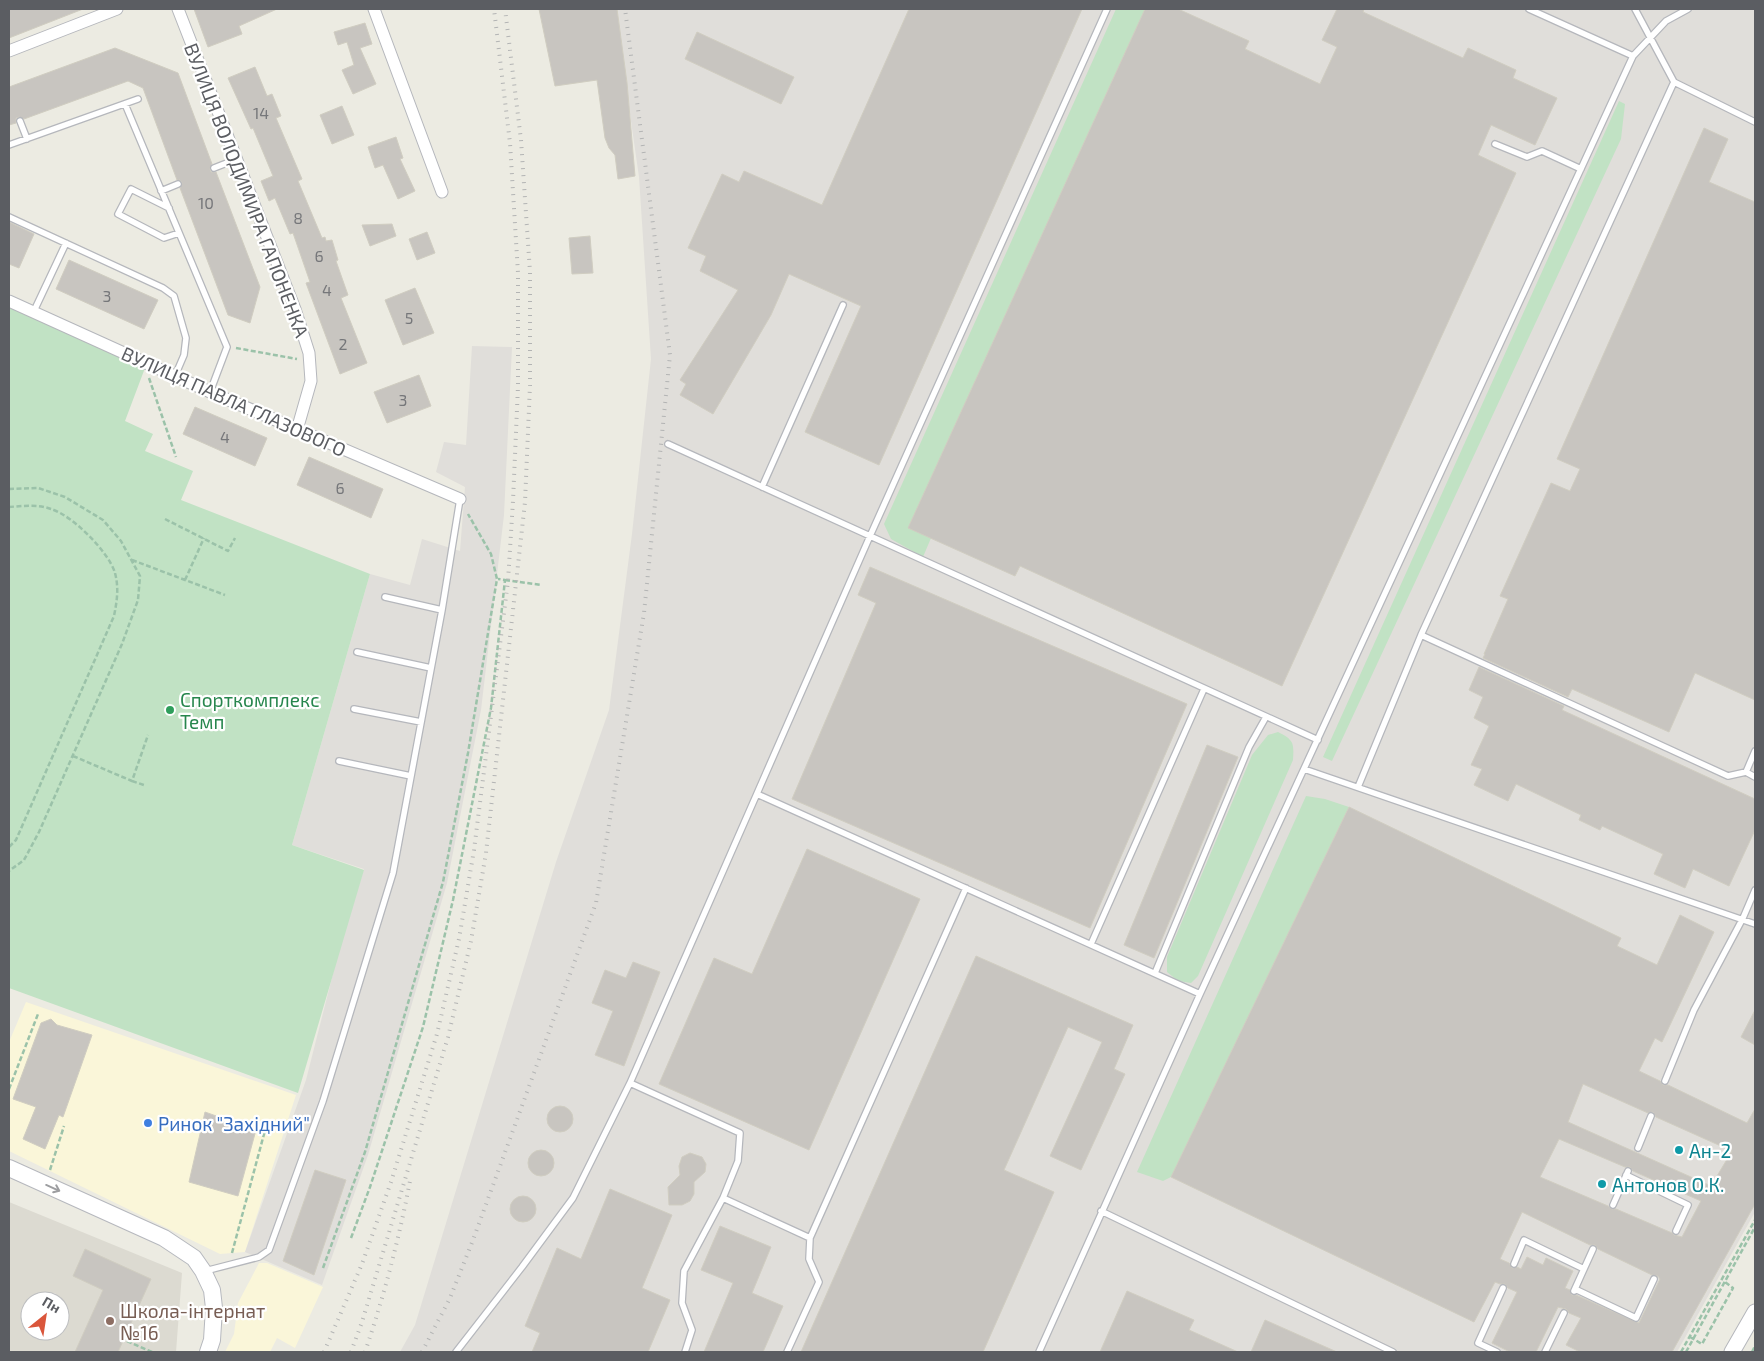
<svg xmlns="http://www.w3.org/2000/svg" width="1764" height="1361" viewBox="0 0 1764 1361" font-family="'Exo 2',sans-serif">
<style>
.commercial{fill:#faf6d9}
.industrial{fill:#e0deda}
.education{fill:#dcdad1;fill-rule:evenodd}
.green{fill:#c1e2c4}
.building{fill:#c8c5c0;stroke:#d0cdc1;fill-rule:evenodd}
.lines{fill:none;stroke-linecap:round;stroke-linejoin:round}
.service-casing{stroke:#b5b7bc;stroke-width:8}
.minor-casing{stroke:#b5b7bc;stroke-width:13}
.tertiary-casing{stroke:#b5b7bc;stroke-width:17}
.secondary-casing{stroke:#b6b8be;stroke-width:18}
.path{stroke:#9bc2a9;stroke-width:2.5;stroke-dasharray:5 2.5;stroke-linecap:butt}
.service{stroke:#fff;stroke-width:5.5}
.minor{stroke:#fff;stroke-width:11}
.tertiary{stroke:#fff;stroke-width:15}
.secondary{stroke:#fff;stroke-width:16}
.rail{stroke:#b3b4b4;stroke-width:4;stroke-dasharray:1 6;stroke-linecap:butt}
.oneway{stroke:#9d9ea1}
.leisure-dot{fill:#2e9e5b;stroke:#fff;stroke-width:2}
.shop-dot{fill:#3f7fe0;stroke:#fff;stroke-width:2}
.culture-dot{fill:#0f9aa8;stroke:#fff;stroke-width:2}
.education-dot{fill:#8d6e63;stroke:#fff;stroke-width:2}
.labels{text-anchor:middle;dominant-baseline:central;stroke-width:4.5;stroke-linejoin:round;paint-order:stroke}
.number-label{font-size:16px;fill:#76777a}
.street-label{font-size:19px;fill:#5b5d62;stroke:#fff}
.leisure-label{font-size:19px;fill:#27864d;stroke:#fff;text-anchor:start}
.shop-label{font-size:19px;fill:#366cbe;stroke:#fff;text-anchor:start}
.culture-label{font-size:19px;fill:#0d838f;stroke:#fff;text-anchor:start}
.education-label{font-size:19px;fill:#785e54;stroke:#fff;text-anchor:start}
</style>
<rect width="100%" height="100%" fill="#ecebe2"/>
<!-- commercial -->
<path class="commercial" d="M26,1002L296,1095L245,1252L220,1254L9,1151V1042Z
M259,1263H267L323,1287L295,1348L277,1338L270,1352H225L234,1334L238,1303Z"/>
<!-- industrial -->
<path class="industrial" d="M615,9H1755V1212L1677,1352H400L415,1325L556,862L609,710L632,534L651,359L639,177Z
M472,346L512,347L504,515L481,710L447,883L368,1155L322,1285L245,1252L306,1080L338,954L364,869L292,845L370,574L410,585L422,539L460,551L465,487L436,472L444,442L466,445Z"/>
<!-- education -->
<path class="education" d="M9,1202L182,1273L176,1352H9ZM30,1301H60V1331H30Z"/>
<!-- green -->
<path class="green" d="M1116,9H1145L909,527L931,538L923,557L891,539L884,524Z
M1619,101L1625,104L1621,139L1332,761L1323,757Z
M9,307L145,368L125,421L153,434L145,451L193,471L181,500L370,574L292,845L364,870L298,1093L9,988Z
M1278,732C1294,740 1294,743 1293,760L1198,976L1191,983L1178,981L1167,972V957L1252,755L1268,735Z
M1306,796L1325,799L1349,807L1171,1177L1163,1181L1137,1172Z"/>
<!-- building -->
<path class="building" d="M9,9H83L9,38Z
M194,9H277L239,26L242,34L208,47Z
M539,9H617L627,83L635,176L618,179L615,155L609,148L605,138L597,80L555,86Z
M909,9H1082L879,465L805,432L861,306L789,274L771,315L713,414L680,395L686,384L680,380L738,290L700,271L706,256L688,248L722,174L739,182L744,171L822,205Z
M1145,9H1178L1249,41L1245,49L1320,84L1337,47L1322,40L1337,9H1364L1363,12L1463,58L1468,48L1516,70L1513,78L1557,98L1535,145L1491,125L1478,155L1516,173L1282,686L1020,566L1015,576L908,528Z
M365,23L372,44L360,48L376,84L353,94L342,70L354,65L347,42L338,45L334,32Z
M697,32L794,77L781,104L685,59Z
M115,48L178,73L212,164L210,169L211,172H216L260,287L250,323L228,315L180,188L182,183L180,180H177L143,88L128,81L24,119L19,117L16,118V123L9,125V87Z
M255,67L267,96L272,94L281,116L276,118L302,179L298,181L322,238L325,237L326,241L332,240L338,260L336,261L348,295L341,298L367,363L340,374L306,283L310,282L293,233L290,234L275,198L269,201L261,181L273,176L253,128L251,129L228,78Z
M342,106L354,135L332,144L320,115Z
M1704,128L1728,139L1709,182L1755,202V700L1695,673L1669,732L1572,689L1568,697L1483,658L1485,654H1484L1508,599L1500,596L1551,483L1570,491L1580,469L1557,459Z
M396,137L403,158L400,159L415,191L398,199L383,165L375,168L368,147Z
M9,222L34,234L19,268L9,264Z
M392,224L396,236L370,246L362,225Z
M427,232L435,253L417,260L409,239Z
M590,236L593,273L572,274L569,238Z
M69,260L158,300L144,329L56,289Z
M415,288L434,333L403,345L385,300Z
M419,375L431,406L387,423L374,392Z
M195,407L267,438L255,466L183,434Z
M309,457L383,489L371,518L297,485Z
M870,567L1187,704L1090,928L792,799L876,603L858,595Z
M1479,667L1564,706L1562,710L1755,799V830L1729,886L1693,869L1685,888L1654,874L1663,854L1602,826L1600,830L1579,820L1581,815L1516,784L1508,801L1474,785L1482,769L1471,765L1489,726L1474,718L1483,697L1469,690Z
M1207,745L1238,757L1154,958L1124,945Z
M1349,807L1621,938L1617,946L1657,965L1680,915L1714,932L1662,1042L1655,1038L1639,1071L1660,1081L1663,1085H1668L1747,1123L1755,1109V1204L1672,1352H1580L1566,1345L1581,1318L1569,1313L1566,1309L1558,1307L1536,1352H1510L1492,1343L1517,1292L1508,1288L1505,1284H1500L1495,1282L1474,1322L1171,1177ZM1583,1084L1648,1113L1653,1112L1656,1117L1732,1151L1711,1186L1568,1122ZM1559,1139L1625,1167H1630L1633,1171L1701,1201L1682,1237L1674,1235L1672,1233L1616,1209H1612L1608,1206L1540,1177ZM1522,1212L1590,1245H1595L1598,1249L1652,1275L1658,1276L1660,1279L1639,1323L1576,1295H1572L1570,1290L1565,1288L1573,1271L1546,1258L1543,1265L1527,1257L1521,1269L1517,1267L1512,1268L1509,1263L1500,1259Z
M807,849L920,899L809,1150L659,1084L714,958L752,974Z
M976,956L1133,1025L1114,1069L1125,1074L1081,1170L1050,1156L1102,1042L1068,1027L1004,1170L1054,1192L983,1352H801Z
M633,962L660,972L624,1066L595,1055L613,1011L592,1003L605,970L626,978Z
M1755,1010V1045L1741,1037Z
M51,1019L57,1025L92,1035L63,1117L59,1115L45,1149L23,1139L36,1107L13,1099L41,1023Z
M547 1119a13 13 0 1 1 26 0a13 13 0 1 1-26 0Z
M205,1112L256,1130L238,1196L189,1182Z
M528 1163a13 13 0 1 1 26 0a13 13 0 1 1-26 0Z
M690,1153L702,1157L706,1164L705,1172L694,1182V1194L690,1201L682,1205H669L668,1187L680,1175L679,1166L682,1157Z
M315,1170L346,1180L314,1275L283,1261Z
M610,1189L672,1215L642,1288L670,1300L648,1352H532L540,1333L525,1326L557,1248L581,1259Z
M510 1209a13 13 0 1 1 26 0a13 13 0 1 1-26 0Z
M720,1226L771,1247L752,1293L783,1306L763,1352H704L733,1283L701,1270Z
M85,1249L151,1279L118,1352H75L103,1290L73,1276Z
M1127,1291L1194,1320L1189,1330L1238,1352H1100Z
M1265,1320L1337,1352H1251Z"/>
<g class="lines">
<defs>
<path id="service" d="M1529,9L1633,56
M1635,9L1674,82L1755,122
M125,104L227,347L210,392
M20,121L27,139
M1495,144L1527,157L1542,151L1581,169
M9,145L138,99
M214,168L237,159
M161,191L178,184
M169,208L131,189L118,214L164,238L179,233
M9,217L163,288L174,296L186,338L184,355L175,376
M34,311L66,243
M668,444L1318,740
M762,487L843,305
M385,597L442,610
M1421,635L1728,776L1746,772L1755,777
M357,652L431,668
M354,709L421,722
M339,761L411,776
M1304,769L1755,924
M1746,772L1755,751
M1358,787L1421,635L1674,82
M757,794L1200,994
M1091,944L1204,689
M1155,973L1249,747L1266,717
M1665,1081L1694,1010L1743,918L1755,890
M630,1083L740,1133L738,1161L723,1198L684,1271L682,1303L692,1330L685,1352
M1638,1148L1651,1116
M1626,1175L1688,1205L1676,1231
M723,1198L810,1238
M1613,1205L1628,1171
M1101,1211L1393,1352
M1514,1264L1524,1240L1584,1269
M205,1271L259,1257L269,1250L323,1101L393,873L442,610L460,499
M1575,1289L1636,1318L1654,1279
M1574,1291L1593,1249
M456,1352L522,1267L573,1198L630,1083L870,536L1107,9
M787,1352L819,1282L809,1259L810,1238L966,888
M1039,1352L1200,994L1633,56L1666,21L1688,9
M1497,1352L1478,1343L1503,1288
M1545,1352L1564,1313"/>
<path id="minor" d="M178,9L295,309L309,353L311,381L297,430
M374,9L442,192
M9,51L117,9
M9,301L210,392L460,499"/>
<path id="tertiary" d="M1732,1352L1755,1312"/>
<path id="secondary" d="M9,1168L164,1238L194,1258L203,1271L212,1290L214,1308L212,1340L208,1352"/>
</defs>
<!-- service casing -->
<use href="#service" class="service-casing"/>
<!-- minor casing -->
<use href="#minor" class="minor-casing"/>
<!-- tertiary casing -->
<use href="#tertiary" class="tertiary-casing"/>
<!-- secondary casing -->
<use href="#secondary" class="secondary-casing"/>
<!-- path -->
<path class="path" d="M236,348L297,359
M149,378L176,457
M9,489L38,488L65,497L103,520L121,541L140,576L138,600L122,644L39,832L24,860L9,871
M9,507C23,506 38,504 51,509C72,515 109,552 115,573C119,588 117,601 114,616L16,840L9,847
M165,519L228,551L235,538
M132,560L225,595
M185,580L204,538
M505,580L542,585
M73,756L132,781L148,735
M132,781L144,785
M9,1089L38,1014
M50,1170L64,1126
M351,1238L370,1187L423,1027L453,900L491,708L505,580L498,579
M232,1253L267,1123
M323,1268L365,1152L443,882L468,753L497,579L491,554L468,514
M1690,1337L1702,1344L1733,1288L1725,1282
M127,1341L152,1352
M1681,1352L1755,1220
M1686,1352L1755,1227
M1752,1352L1755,1346"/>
<!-- service -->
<use href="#service" class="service"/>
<!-- minor -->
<use href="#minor" class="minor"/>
<!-- tertiary -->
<use href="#tertiary" class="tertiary"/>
<!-- secondary -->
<use href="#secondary" class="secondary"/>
<!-- rail -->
<path class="rail" d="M324,1352L362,1264L391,1182L437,1034L459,939L474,850L508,581L513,501L518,386V273L510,143L494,9
M351,1352L362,1322L448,1037L471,941L486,853L525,502L530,385V272L521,140L505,9
M365,1352C384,1296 399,1239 410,1181
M422,1352L450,1298L473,1240L596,903L644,613L670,355L625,9"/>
</g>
<!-- one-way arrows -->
<defs><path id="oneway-shaft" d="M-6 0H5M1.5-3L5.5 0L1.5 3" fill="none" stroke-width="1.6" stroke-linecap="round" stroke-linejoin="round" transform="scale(1.25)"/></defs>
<use class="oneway" href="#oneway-shaft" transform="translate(53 1188) rotate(24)"/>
<!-- markers -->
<circle class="leisure-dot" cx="170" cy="710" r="5"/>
<circle class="shop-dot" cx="148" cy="1123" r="5"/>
<g class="culture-dot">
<circle cx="1679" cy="1150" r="5"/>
<circle cx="1602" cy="1184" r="5"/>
</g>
<circle class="education-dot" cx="110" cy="1321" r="5"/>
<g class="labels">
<!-- number labels -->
<g class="number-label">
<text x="261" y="112">14</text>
<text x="206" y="202">10</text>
<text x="298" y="217">8</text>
<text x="319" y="255">6</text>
<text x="327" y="289">4</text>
<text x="107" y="295">3</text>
<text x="409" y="317">5</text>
<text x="343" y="343">2</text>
<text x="403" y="399">3</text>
<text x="225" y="436">4</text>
<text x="340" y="487">6</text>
</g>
<!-- street labels -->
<g class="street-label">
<text transform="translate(247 190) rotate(69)">ВУЛИЦЯ ВОЛОДИМИРА ГАПОНЕНКА</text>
<text transform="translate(234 401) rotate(24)">ВУЛИЦЯ ПАВЛА ГЛАЗОВОГО</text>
</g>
<!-- leisure labels -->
<g class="leisure-label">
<text x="180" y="699">Спорткомплекс<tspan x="180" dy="22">Темп</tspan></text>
</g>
<!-- shop labels -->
<g class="shop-label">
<text x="158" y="1123">Ринок "Західний"</text>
</g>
<!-- culture labels -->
<g class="culture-label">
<text x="1689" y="1150">Ан-2</text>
<text x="1612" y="1184">Антонов О.К.</text>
</g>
<!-- education labels -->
<g class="education-label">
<text x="120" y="1310">Школа-інтернат<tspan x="120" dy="22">№16</tspan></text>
</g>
</g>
<!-- border -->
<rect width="1764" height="1361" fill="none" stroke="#5b5d62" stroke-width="20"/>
<!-- north arrow -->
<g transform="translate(45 1316) rotate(30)"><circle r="24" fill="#ffffff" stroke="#bdbec0"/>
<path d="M0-4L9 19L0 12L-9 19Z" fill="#da563b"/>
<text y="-8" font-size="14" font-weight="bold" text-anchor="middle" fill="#5b5d62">Пн</text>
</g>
</svg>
